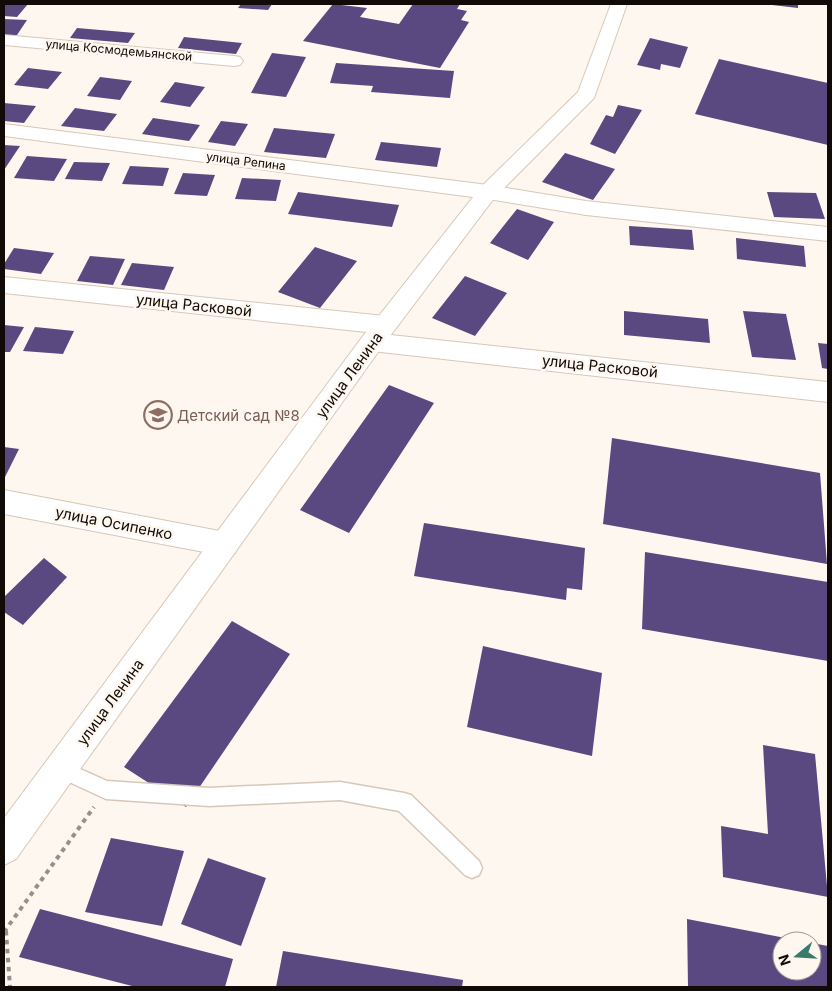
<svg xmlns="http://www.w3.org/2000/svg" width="832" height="991" viewBox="0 0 832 991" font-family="Inter,sans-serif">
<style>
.building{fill:#594980}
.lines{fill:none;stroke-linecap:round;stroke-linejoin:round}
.lane-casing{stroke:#d7c7b8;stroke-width:3}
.street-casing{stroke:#d7c7b8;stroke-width:2}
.secondary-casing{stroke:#d7c7b8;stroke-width:2}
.path{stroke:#95908a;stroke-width:4;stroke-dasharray:4.5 4.5;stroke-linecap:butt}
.lane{fill:#fff;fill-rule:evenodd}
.street{fill:#fff;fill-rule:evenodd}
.secondary{fill:#fff;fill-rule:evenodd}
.labels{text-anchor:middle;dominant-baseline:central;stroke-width:5;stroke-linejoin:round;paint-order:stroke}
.far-street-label{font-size:12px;fill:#100b06;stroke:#fdf7f0}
.street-label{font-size:15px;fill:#100b06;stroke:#fdf7f0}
.education-label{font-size:15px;fill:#785e54;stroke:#fdf7f0;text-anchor:start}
</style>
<rect width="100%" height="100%" fill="#fdf7f0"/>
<!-- building -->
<path class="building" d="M4,4H28L17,17L4,16Z
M241,4H272L268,10L238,8Z
M333,4L367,8L360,17L399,24L413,4H460L457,9L467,11L461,20L469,22L440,68L303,41Z
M772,4H798V8L772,5Z
M4,19L27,20L17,35H4Z
M77,28L135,33L128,43L70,38Z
M184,37L242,43L236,54L178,48Z
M650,38L688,47L680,68L661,64L660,70L637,65Z
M272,53L306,57L286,97L251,93Z
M719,59L828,83V145L695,114Z
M336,63L454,71L450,98L371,92L373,86L330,83Z
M28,68L62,72L48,89L14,85Z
M100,77L132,81L120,100L87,96Z
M175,82L205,87L190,107L160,102Z
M4,103L36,106L24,123L4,121Z
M618,105L642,110L615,154L590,144L606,115L613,117Z
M75,108L117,114L104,131L61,126Z
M153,118L200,125L189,141L142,134Z
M221,121L248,124L235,146L208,142Z
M274,128L335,134L326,158L264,152Z
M381,142L441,148L437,167L375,160Z
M4,145L20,146L4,170Z
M565,153L615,169L593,200L542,182Z
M27,156L67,159L54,181L14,178Z
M74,162L110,163L102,181L65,179Z
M130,166L169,168L163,186L122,184Z
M183,173L215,175L207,196L174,194Z
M242,178L281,180L276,201L235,199Z
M298,192L399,205L392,227L288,214Z
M767,192L816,193L825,219L774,217Z
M517,209L554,222L528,260L490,243Z
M629,226L692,230L694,250L630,245Z
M736,238L804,246L806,267L737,259Z
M315,247L357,261L320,308L278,292Z
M14,248L54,253L41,274L4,269V264Z
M90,256L125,259L113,285L77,281Z
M132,263L174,267L164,290L121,285Z
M465,276L507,293L475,336L432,318Z
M624,311L708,319L710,343L624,335Z
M743,311L786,314L796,360L752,357Z
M4,325L24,327L10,352H4Z
M35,327L74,331L63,354L23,351Z
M818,343L828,344V369L822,368Z
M389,385L434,403L349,533L300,510Z
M612,438L820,473L827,564L603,524Z
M4,447L19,449L4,479Z
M424,523L585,548L582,590L567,588L566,600L414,576Z
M645,552L828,582V661L642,629Z
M44,558L67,577L23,625L4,612V597Z
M232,621L290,654L186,807L124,767Z
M483,646L602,673L592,756L467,727Z
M763,745L815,754L828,897L723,877L721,826L768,834Z
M111,838L184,851L162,926L85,912Z
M208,858L266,878L241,946L181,924Z
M40,909L233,959L225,987H136L19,957Z
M687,919L796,940L782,941V971H812V943L828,946V987H688Z
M283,951L463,980L462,987H276Z"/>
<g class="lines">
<defs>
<path id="lane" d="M60,760L107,781L209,788L340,782L404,793L411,795L479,861L482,868L479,875L472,878L465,875L399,811L340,800L209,806L106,799L54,775L51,769L54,763Z"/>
<path id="street" d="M4,35L234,56L240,57L243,61L240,65L234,66L4,45Z
M4,124L488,185L586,201L828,227V241L586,215L488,199L4,136Z
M4,277L385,316L393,319L397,325L393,331L385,334L4,293Z
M372,333L828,382V402L372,351L363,348L360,342L363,336Z
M4,490L225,532L235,535L239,544L235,553L225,556L4,514Z"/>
<path id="secondary" d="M611,4H627L594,98L495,197L381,348L16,859L4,865V818L363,336L481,187L578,92Z"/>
</defs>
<!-- lane casing -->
<use href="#lane" class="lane-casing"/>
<!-- street casing -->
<use href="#street" class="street-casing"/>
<!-- secondary casing -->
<use href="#secondary" class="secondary-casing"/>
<!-- path -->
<path class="path" d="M6,931L10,987
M4,932L94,807"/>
<!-- lane -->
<use href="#lane" class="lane"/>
<!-- street -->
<use href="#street" class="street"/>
<!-- secondary -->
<use href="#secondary" class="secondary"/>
</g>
<!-- icons -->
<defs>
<symbol id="school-ring" viewBox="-11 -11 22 22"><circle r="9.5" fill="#fdf7f0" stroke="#8d6e63" stroke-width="1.5"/><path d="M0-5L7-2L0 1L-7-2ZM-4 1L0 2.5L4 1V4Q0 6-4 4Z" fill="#8d6e63"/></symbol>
</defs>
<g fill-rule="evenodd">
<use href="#school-ring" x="142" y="399" width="32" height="32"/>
</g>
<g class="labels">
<!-- far-street labels -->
<g class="far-street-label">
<text transform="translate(119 50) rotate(5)">улица Космодемьянской</text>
<text transform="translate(246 161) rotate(7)">улица Репина</text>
</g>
<!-- street labels -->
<g class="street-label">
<text transform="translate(194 305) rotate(6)">улица Расковой</text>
<text transform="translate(600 366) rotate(6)">улица Расковой</text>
<text transform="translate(349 375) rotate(-54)">улица Ленина</text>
<text transform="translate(114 523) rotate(11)">улица Осипенко</text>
<text transform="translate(110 702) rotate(-54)">улица Ленина</text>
</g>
<!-- education labels -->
<g class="education-label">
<text x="177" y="415">Детский сад №8</text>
</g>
</g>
<!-- border -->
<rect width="832" height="991" fill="none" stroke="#100b06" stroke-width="10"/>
<!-- north arrow -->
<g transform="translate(797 956) rotate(252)"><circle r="24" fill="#fdf7f0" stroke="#9e9992"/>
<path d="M0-4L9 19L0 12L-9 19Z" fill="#397b6b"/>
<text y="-8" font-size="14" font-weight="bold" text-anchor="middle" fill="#100b06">N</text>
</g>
</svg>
